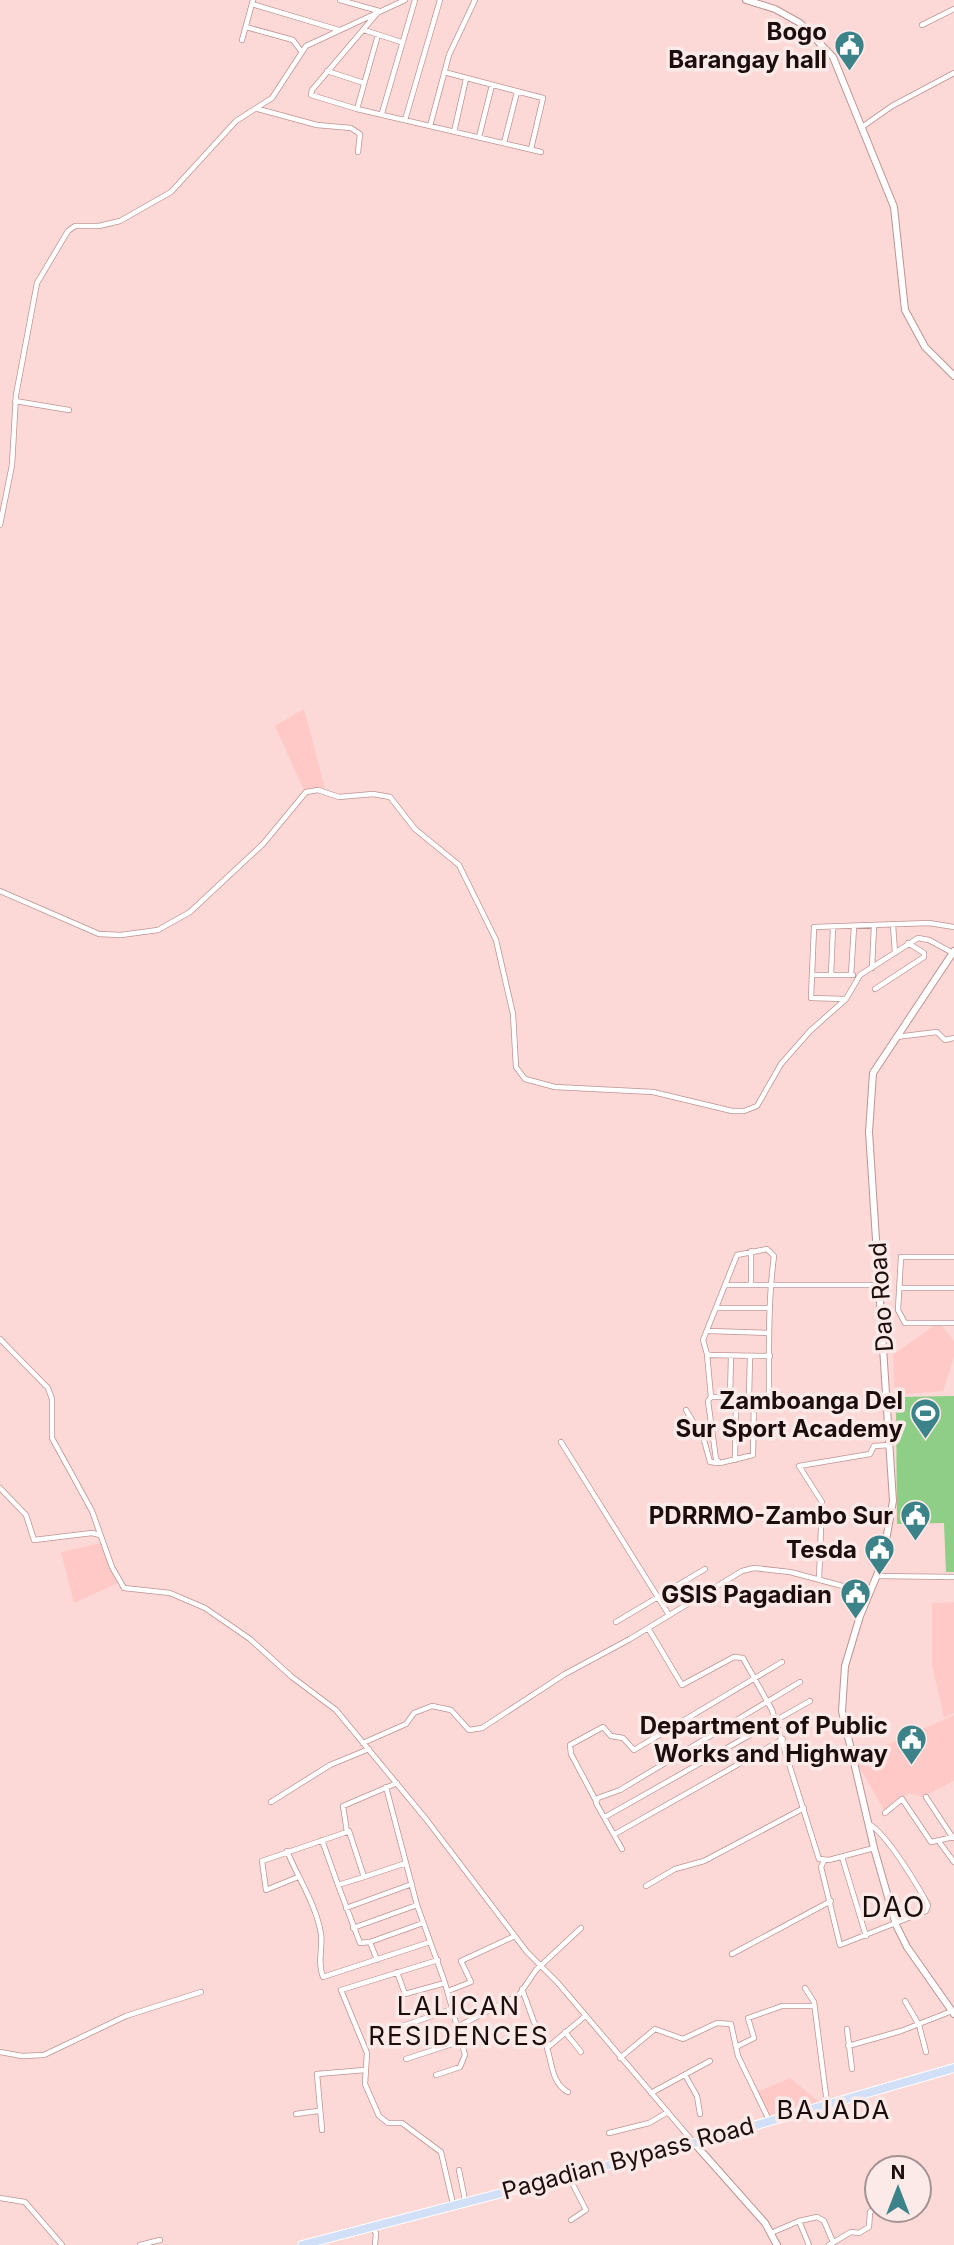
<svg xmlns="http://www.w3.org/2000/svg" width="954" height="2245" viewBox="0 0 954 2245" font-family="Inter,sans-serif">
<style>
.built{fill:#fec9c6}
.green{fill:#8ece86}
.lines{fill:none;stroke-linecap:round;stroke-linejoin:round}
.minor-casing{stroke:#be9492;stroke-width:6}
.tertiary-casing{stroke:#be9492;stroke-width:8}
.trunk-casing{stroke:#fff;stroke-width:10}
.minor{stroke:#fff;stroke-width:4.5}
.tertiary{stroke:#fff;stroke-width:6}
.trunk{stroke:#d2e0f7;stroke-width:8}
.labels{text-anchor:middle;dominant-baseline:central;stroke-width:7;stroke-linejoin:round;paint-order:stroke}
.poi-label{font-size:24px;font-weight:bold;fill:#1d0e0e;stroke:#fceae9;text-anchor:end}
.street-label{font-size:24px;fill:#1d0e0e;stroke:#fceae9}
.neighbourhood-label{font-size:26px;letter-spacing:2px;fill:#1d0e0e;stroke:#fceae9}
.quarter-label{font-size:28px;letter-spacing:2px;fill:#1d0e0e;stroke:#fceae9}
</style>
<rect width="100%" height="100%" fill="#fcd8d6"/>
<!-- built -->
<path class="built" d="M304,709L325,788L304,790L275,726Z
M939,1322L954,1341V1357L943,1391L895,1395L893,1355Z
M101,1543L118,1583L74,1603L61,1552Z
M954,1602V1713L944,1717L932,1665V1603Z
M954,1715V1781L922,1797L909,1793L884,1810L855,1759Z
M790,2078L819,2102L769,2116L757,2092Z"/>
<!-- green -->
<path class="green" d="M954,1396V1572H946L944,1523L897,1524L896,1397Z"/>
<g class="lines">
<defs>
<path id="minor" d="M340,0L379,11L312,90L311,95L357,109L541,152
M252,4L339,30
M922,25L954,9
M246,27L293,40L301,51
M364,30L401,42
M242,40L253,0
M327,71L364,83
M444,72L543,98L531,149
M258,109L317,125L351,128L360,134L358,152
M357,109L378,35
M382,113L415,0
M405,120L440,0
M430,126L449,55L475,0
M862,127L892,106L954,73
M454,132L466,79
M479,137L492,85
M504,143L517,92
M15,401L69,410
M0,525L12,465L16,395L37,283L68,231L75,226H99L120,221L171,192L236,121L272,98L306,46L405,0
M0,891L99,934L121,935L158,930L190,912L263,844L306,792L318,790L339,797L373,794L390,797L415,829L459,865L496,940L513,1014L516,1067L525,1079L555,1087L653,1092L732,1111H744L757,1106L781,1064L810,1031L846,999L860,975L918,938L929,940L953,953
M893,925L895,953
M872,968L874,926
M812,975H853
M831,975L833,927
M851,975L854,927
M875,989L924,957V953L908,943
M845,999L811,998L814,927L929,923L954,927
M896,1037L937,1032L945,1040L954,1038
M751,1251V1285
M954,1257H901L898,1310L905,1323H954
M725,1285H880
M900,1288H954
M717,1308H770
M709,1331L769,1333
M0,1339L48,1388L52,1399V1438L92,1511L112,1567L124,1588L170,1593L205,1608L250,1639L292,1677L336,1710L426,1819L527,1952L558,1983L694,2143
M707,1354L711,1397H768L769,1392C769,1347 768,1301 774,1256L767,1249L737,1255L703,1340L707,1354L710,1355L770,1356
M711,1397L708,1401L716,1459L720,1463L753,1455L754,1398
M730,1397L731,1356
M749,1398L750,1356
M686,1410L704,1440L710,1462L718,1463
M561,1442L669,1615
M735,1460L736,1398
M0,1488L26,1515L34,1540L92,1533L100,1535
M877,1576L954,1577
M819,1580L822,1502L799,1466L870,1454L874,1446L890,1445
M616,1622L705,1569
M648,1628L682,1685L734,1657L743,1658L772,1710L819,1859L829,1860L874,1848
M363,1743L406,1724L414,1713L432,1706L451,1710L469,1730L482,1728L565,1674L630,1639L742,1571L754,1568L790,1572L869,1593
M386,1787L417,1905L445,1983L465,2055L460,2067L436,2075
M926,1797L953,1838
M596,1801L571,1754L570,1745L603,1727L611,1736L623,1738L634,1750L782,1662
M271,1802L330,1765L369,1749
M885,1813L902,1799L931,1842L954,1837
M605,1817L810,1701
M349,1831L364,1877L406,1863
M615,1834L783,1739
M322,1840L338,1885
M940,1843L954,1862
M622,1849L596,1803L598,1798L620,1790L800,1682
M287,1851C298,1878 316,1904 321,1934C323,1948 317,1962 323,1977L430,1942
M842,1857L866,1936
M824,1861L821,1867L840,1945L926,1911L928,1905C918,1886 887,1834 869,1824
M298,1877L266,1890L262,1861L347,1832L343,1806L397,1783
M364,1877L338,1885L360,1943L370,1942L423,1923
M646,1886L675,1869L704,1861L804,1808
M346,1908L412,1884
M353,1928L417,1905
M370,1942L377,1960
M732,1954L831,1901
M438,1960L341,1990L367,2053L365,2084L379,2116L388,2123H402L441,2152L453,2204
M397,1972L405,1994L445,1983
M805,1988L814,2002L827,2103
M522,1989L534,2022L548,2044
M448,1991L471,1982L461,1961L515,1936
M905,2001L919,2025L926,2052
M457,2027L519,1995L536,1970L581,1928
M397,2028L452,2009
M847,2029L852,2069
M565,2032L581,2052
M848,2046L901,2031L952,2011
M736,2047L754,2038L748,2018L782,2006H814
M0,2052L22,2056L44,2055L126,2016L201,1992
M620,2058L655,2029L683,2039L717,2023L731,2024L738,2056L769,2120
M406,2059L461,2041
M685,2075L697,2096L700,2114
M568,2092C552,2084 552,2063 547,2048L584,2017
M651,2093L710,2061
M296,2114L318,2111
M322,2130L317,2074L365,2070
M609,2133L649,2123L668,2112
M459,2170L465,2200
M569,2177L586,2210L571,2220
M0,2198L25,2202L62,2245
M799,2221L809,2245
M372,2227L376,2233L375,2245
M771,2233L799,2221L817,2217L824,2221L833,2242
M140,2245L160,2240
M829,2245L851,2232L859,2233L869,2227L870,2212L877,2206"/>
<path id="tertiary" d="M746,0L775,9L800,23L833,57L894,207L905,310L925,347L954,376
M954,951L873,1073L869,1132L893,1501L882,1563L860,1616L845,1666L842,1711L874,1848L896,1925L907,1947L954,2014
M694,2143L765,2223L777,2245"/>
<path id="trunk" d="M302,2245L694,2143L954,2068"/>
</defs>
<!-- minor casing -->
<use href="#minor" class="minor-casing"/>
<!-- tertiary casing -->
<use href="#tertiary" class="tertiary-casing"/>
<!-- trunk casing -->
<use href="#trunk" class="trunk-casing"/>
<!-- minor -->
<use href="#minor" class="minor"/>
<!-- tertiary -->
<use href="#tertiary" class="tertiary"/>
<!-- trunk -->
<use href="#trunk" class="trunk"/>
</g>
<!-- icons -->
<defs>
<symbol id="civic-pin" viewBox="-11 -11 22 30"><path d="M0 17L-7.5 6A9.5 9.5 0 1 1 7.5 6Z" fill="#3b8388" stroke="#fceae9"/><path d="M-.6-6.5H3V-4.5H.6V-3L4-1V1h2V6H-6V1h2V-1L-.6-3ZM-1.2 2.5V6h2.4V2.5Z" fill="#fff"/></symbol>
<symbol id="stadium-pin" viewBox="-11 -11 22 30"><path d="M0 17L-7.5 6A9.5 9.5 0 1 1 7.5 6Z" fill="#3b8388" stroke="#fceae9"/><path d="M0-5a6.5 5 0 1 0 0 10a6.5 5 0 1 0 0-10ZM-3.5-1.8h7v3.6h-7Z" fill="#fff"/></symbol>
</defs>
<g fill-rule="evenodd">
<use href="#civic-pin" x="832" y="28" width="35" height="47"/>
<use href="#stadium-pin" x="908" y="1396" width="35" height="47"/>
<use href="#civic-pin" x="898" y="1498" width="35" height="47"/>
<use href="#civic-pin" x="862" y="1532" width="35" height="47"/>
<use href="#civic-pin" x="838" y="1576" width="35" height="47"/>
<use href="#civic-pin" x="894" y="1722" width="35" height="47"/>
</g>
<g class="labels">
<!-- poi labels -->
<g class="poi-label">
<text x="827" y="31">Bogo<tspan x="827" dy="28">Barangay hall</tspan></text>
<text x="903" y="1400">Zamboanga Del<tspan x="903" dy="28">Sur Sport Academy</tspan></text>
<text x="893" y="1515">PDRRMO-Zambo Sur</text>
<text x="857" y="1549">Tesda</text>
<text x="832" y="1594">GSIS Pagadian</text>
<text x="888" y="1725">Department of Public<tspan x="888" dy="28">Works and Highway</tspan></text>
</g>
<!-- street labels -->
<g class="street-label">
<text transform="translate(881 1297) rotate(-94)">Dao Road</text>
<text transform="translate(628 2158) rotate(-15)">Pagadian Bypass Road</text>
</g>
<!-- neighbourhood labels -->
<g class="neighbourhood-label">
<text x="459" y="2005">LALICAN<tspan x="459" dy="30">RESIDENCES</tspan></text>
<text x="834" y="2109">BAJADA</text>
</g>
<!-- quarter labels -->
<g class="quarter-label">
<text x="894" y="1907">DAO</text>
</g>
</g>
<!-- north arrow -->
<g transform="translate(898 2189)"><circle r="33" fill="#fceae9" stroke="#a39291" stroke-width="2"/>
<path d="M0-5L12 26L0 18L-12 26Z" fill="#3b8388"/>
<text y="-10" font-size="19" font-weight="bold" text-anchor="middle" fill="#1d0e0e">N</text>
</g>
</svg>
